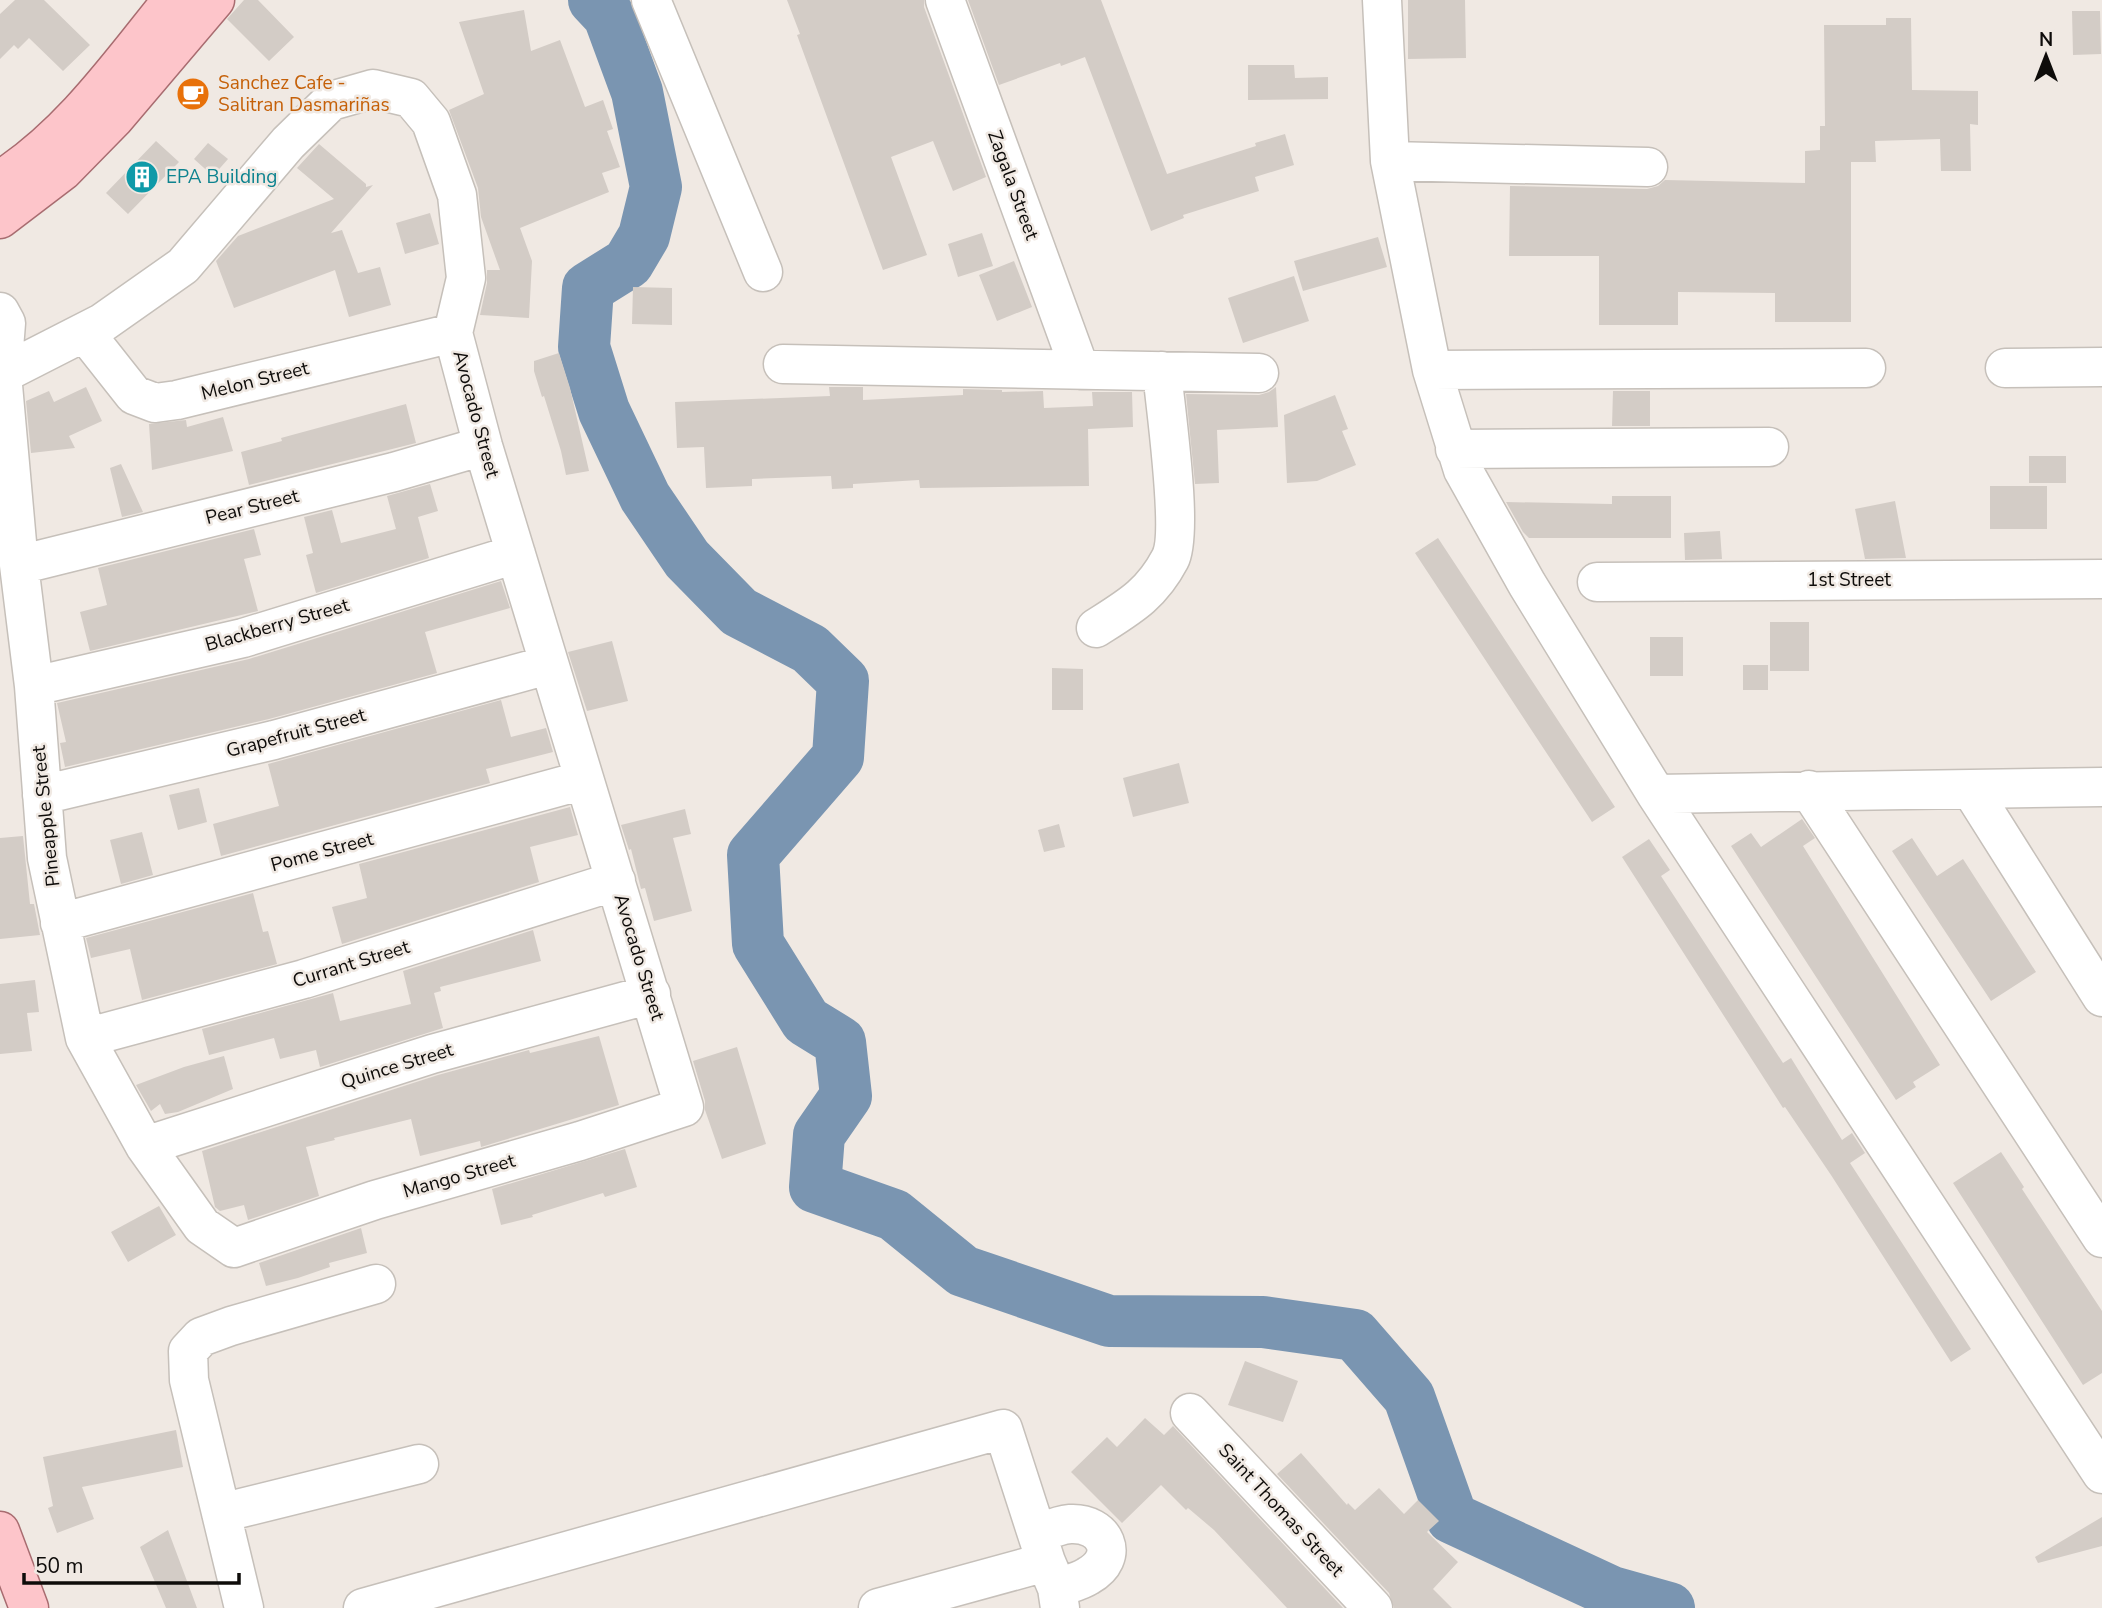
<svg xmlns="http://www.w3.org/2000/svg" width="2102" height="1608" viewBox="0 0 2102 1608" font-family="'Nunito Sans',sans-serif">
<style>
.lines{fill:none;stroke-linecap:round;stroke-linejoin:round}
.river{stroke:#7a95b1;stroke-width:52}
.building{fill:#d3ccc6}
.minor-casing{stroke:#c6c0ba;stroke-width:41}
.major-casing{stroke:#a86c70;stroke-width:41}
.minor{stroke:#fff;stroke-width:38}
.major{stroke:#fdc5ca;stroke-width:38}
.labels{text-anchor:middle;dominant-baseline:central;stroke-width:5;stroke-linejoin:round;paint-order:stroke}
.food-label{font-size:19px;fill:#c56008;stroke:#f0e9e3;text-anchor:start}
.culture-label{font-size:19px;fill:#0d838f;stroke:#f0e9e3;text-anchor:start}
.street-label{font-size:19px;fill:#0e0c0a;stroke:#f0e9e3}
</style>
<rect width="100%" height="100%" fill="#f0e9e3"/>
<g class="lines">
<!-- river -->
<path class="river" d="M594,0L609,16L637,92L656,187L644,236L628,263L588,288L584,347L604,411L645,497L687,559L739,612L810,649L843,681L838,757L753,855L758,944L806,1021L840,1042L846,1096L819,1135L815,1187L894,1215L963,1271L1109,1321L1263,1322L1355,1335L1409,1397L1452,1518L1612,1592L1669,1608"/>
</g>
<!-- building -->
<path class="building" d="M15,0H44L90,45L63,71L29,38L18,49L14,45L0,59V14Z
M244,0H258L294,37L269,61L227,19Z
M787,0H924V7L986,177L953,191L933,141L891,157L927,255L883,270L797,35L800,34Z
M968,0H1101L1167,174L1256,146L1255,143L1285,134L1294,165L1255,177L1259,191L1183,215L1184,218L1151,231L1085,57L1061,66L1060,63L999,85Z
M1408,0H1465L1466,58L1408,59Z
M524,10L531,51L560,40L585,107L603,100L613,129L607,131L620,167L602,173L609,192L520,228L532,261L529,318L480,315L487,283V270H500L481,217L478,188L449,110L484,94L459,22Z
M2072,11H2100L2101,54L2073,55Z
M1886,18H1911L1912,90L1978,91V125L1970,124L1971,171H1941L1940,139L1875,141L1876,162H1851V322H1775V293L1678,292V325H1599V256H1509L1510,186L1647,189L1658,186L1665,180L1805,183V151L1820,150V126H1825L1824,25H1886Z
M1248,65H1294L1295,78L1328,77V99L1248,100Z
M156,141L179,162L128,214L106,193Z
M208,143L228,159L213,176L194,159Z
M319,144L366,184V187L373,185L331,233L342,230L358,273L380,267L391,305L349,317L335,270L234,308L216,261L238,236L334,199L297,168Z
M430,213L439,244L405,254L396,223Z
M982,233L993,266L958,277L948,244Z
M1378,237L1387,267L1303,291L1294,261Z
M1014,261L1032,307L997,321L979,275Z
M1294,276L1309,321L1243,343L1228,298Z
M633,287L672,288V325L632,324Z
M559,353L570,388L589,471L566,475L561,451L544,396L542,397L534,371V361Z
M86,387L102,421L69,436L75,448L31,453L26,401L49,391L54,402Z
M829,387H863V400L963,395V389L1002,390V392L1043,391L1044,408L1093,406L1092,392H1132L1133,427L1088,429L1089,486L920,488L919,480L853,484V488L832,489L831,476L752,479V486L706,488L704,447L677,448L675,402L830,396Z
M1276,387L1278,427L1217,430L1219,483L1195,484L1186,394L1259,395L1269,392Z
M1613,391H1650V426H1612Z
M1335,395L1348,429L1342,431L1356,465L1317,481L1287,483L1284,415Z
M406,404L416,443L249,485L241,452L282,441L281,438Z
M223,417L233,451L152,470L149,424L186,420L187,427Z
M2029,456H2066V483H2029Z
M121,464L143,512L122,517L110,468Z
M430,484L438,511L418,517L429,558L316,593L306,555L313,553L304,517L332,510L341,543L396,529L387,496Z
M1990,486H2047V529H1990Z
M1612,496H1671V538H1529L1523,532L1506,502L1612,504Z
M1895,501L1906,558L1865,559L1855,509Z
M254,529L261,555L244,559L258,611L90,651L80,612L107,605L98,568Z
M1720,531L1722,559L1685,560L1684,533Z
M1438,538L1615,807L1592,822L1415,553Z
M501,581L510,608L425,632L437,673L269,719L65,767L60,743L66,742L57,703L249,659Z
M1770,622H1809V671H1770Z
M1650,637H1683V676H1650Z
M612,641L628,701L587,711L568,652Z
M1743,665H1768V690H1743Z
M1052,668L1083,669V710H1052Z
M501,700L511,737L546,728L553,752L486,769L490,783L221,856L213,824L279,806L268,764Z
M1179,763L1189,803L1133,817L1123,778Z
M199,788L207,822L178,830L169,795Z
M570,807L578,835L530,847L539,882L342,944L332,907L367,898L359,864Z
M685,809L691,834L673,838L692,911L654,921L645,888L641,889L631,849L629,850L621,825Z
M1802,819L1815,838L1803,846L1940,1065L1913,1082L1916,1087L1896,1100L1731,846L1751,833L1761,847Z
M1059,824L1065,847L1044,852L1038,830Z
M142,832L153,875L121,884L110,840Z
M23,836L30,904H34L40,935L0,939V838Z
M1912,838L1937,876L1963,859L2036,972L1991,1001L1892,851Z
M1649,839L1670,870L1661,876L1783,1063L1791,1058L1842,1140L1852,1133L1865,1153L1850,1163L1971,1349L1951,1362L1831,1175L1785,1107L1783,1108L1622,857Z
M253,893L263,932L268,931L277,964L142,1000L130,949L91,958L86,938Z
M533,930L541,961L440,987L441,991L434,993L443,1028L320,1067L316,1050L280,1059L274,1038L209,1055L202,1029L333,993L340,1021L411,1004L403,971Z
M35,980L39,1012L27,1013L32,1051L0,1054V984Z
M599,1036L619,1105L481,1147L480,1141L420,1156L411,1119L334,1138L335,1140L306,1147L319,1196L248,1220L244,1205L220,1211L215,1207L202,1151L438,1075L529,1050L530,1053Z
M737,1047L766,1144L722,1159L705,1110V1101L693,1061Z
M224,1056L233,1089L178,1112L165,1114L160,1104L151,1111L136,1085L184,1067Z
M625,1149L637,1187L605,1197L603,1193L532,1215L533,1217L501,1225L492,1189Z
M2001,1152L2024,1187L2022,1189L2102,1311V1373L2083,1385L1953,1183Z
M159,1206L176,1235L128,1262L111,1232Z
M361,1228L367,1253L329,1263L330,1267L298,1278L266,1286L259,1263Z
M1245,1361L1298,1381L1283,1422L1228,1405Z
M1145,1418L1164,1435L1173,1426L1343,1608H1287L1214,1530L1188,1508L1186,1510L1161,1485L1122,1523L1071,1472L1107,1437L1117,1447Z
M176,1430L183,1467L82,1487L94,1519L57,1533L48,1508L53,1506L43,1457Z
M1301,1453L1347,1505L1348,1503L1355,1510L1379,1488L1404,1514L1418,1500L1439,1521L1427,1532L1458,1562L1433,1589L1452,1608H1394L1389,1593L1277,1474Z
M2102,1517V1546L2038,1563L2035,1557Z
M168,1530L197,1608H166L140,1547Z"/>
<g class="lines">
<defs>
<path id="minor" d="M651,0L763,272
M945,0L1080,370
M1382,0L1390,161L1432,370L1463,470L1527,584L1656,794L2102,1474
M1390,161L1648,167
M0,312L6,323L2,374L19,565L34,686L47,858L85,1038L145,1146L202,1226L234,1248L375,1200L580,1141L684,1107L483,446L453,333L466,278L457,195L431,122L411,98L373,89L331,101L288,143L183,266L102,323L2,374
M85,333L134,395L155,403L177,400L453,333
M783,364L1259,373
M2005,368L2102,367
M1432,370L1866,368
M1455,449L1769,447
M19,565L394,472L483,446
M1597,582L2102,579
M1096,628C1129,607 1151,595 1170,559C1184,533 1165,406 1162,371
M34,686L243,638L516,554
M1809,790L2102,1238
M1972,791L2102,997
M1656,794L2102,787
M42,795L274,740L548,665
M60,923L584,780
M85,1038L304,979L616,881
M145,1146L432,1054L651,994
M1190,1413L1373,1608
M221,1513L419,1464
M1038,1534C1048,1530 1058,1525 1070,1524C1105,1522 1122,1557 1088,1576C1079,1582 1067,1584 1057,1588
M244,1608L189,1380L188,1351L201,1337L231,1326L376,1284
M363,1608L1003,1429L1046,1562L1057,1588L1060,1608
M878,1608L1046,1562"/>
<path id="major" d="M0,180C70,136 121,63 172,0
M0,219L63,171L114,119L215,0
M0,1531L29,1608"/>
</defs>
<!-- minor casing -->
<use href="#minor" class="minor-casing"/>
<!-- major casing -->
<use href="#major" class="major-casing"/>
<!-- minor -->
<use href="#minor" class="minor"/>
<!-- major -->
<use href="#major" class="major"/>
</g>
<!-- icons -->
<defs>
<symbol id="cafe-disc" viewBox="-11 -11 22 22"><circle r="9.5" fill="#e8710a" stroke="#f0e9e3"/><path d="M-5.5-4.5H6V0H3Q3 3.5 0 3.5H-2.5Q-5.5 3.5-5.5 0ZM3-3.2v2h1.7v-2ZM-6 4.5H4V6H-6Z" fill="#fff"/></symbol>
<symbol id="building-disc" viewBox="-11 -11 22 22"><circle r="9.5" fill="#0f9aa8" stroke="#f0e9e3"/><path d="M-4-6H4V6H1V3H-1V6H-4ZM-2.5-4.3h1.7v1.8h-1.7ZM.8-4.3h1.7v1.8H.8ZM-2.5-1h1.7V.8h-1.7ZM.8-1h1.7V.8H.8Z" fill="#fff"/></symbol>
</defs>
<g fill-rule="evenodd">
<use href="#cafe-disc" x="174" y="75" width="38" height="38"/>
<use href="#building-disc" x="123" y="158" width="38" height="38"/>
</g>
<g class="labels">
<!-- food labels -->
<g class="food-label">
<text x="218" y="83">Sanchez Cafe -<tspan x="218" dy="22">Salitran Dasmariñas</tspan></text>
</g>
<!-- culture labels -->
<g class="culture-label">
<text x="166" y="177">EPA Building</text>
</g>
<!-- street labels -->
<g class="street-label">
<text transform="translate(1013 185) rotate(70)">Zagala Street</text>
<text transform="translate(255 381) rotate(-14)">Melon Street</text>
<text transform="translate(476 414) rotate(75)">Avocado Street</text>
<text transform="translate(252 507) rotate(-14)">Pear Street</text>
<text x="1849" y="580">1st Street</text>
<text transform="translate(277 625) rotate(-16)">Blackberry Street</text>
<text transform="translate(296 733) rotate(-15)">Grapefruit Street</text>
<text transform="translate(46 816) rotate(-96)">Pineapple Street</text>
<text transform="translate(322 852) rotate(-15)">Pome Street</text>
<text transform="translate(639 957) rotate(73)">Avocado Street</text>
<text transform="translate(351 964) rotate(-17)">Currant Street</text>
<text transform="translate(397 1066) rotate(-17)">Quince Street</text>
<text transform="translate(459 1176) rotate(-16)">Mango Street</text>
<text transform="translate(1281 1510) rotate(47)">Saint Thomas Street</text>
</g>
</g>
<!-- north arrow -->
<g transform="translate(2046 56)" stroke="#f0e9e3" stroke-width="5" paint-order="stroke">
<path d="M0-5L12 26L0 18L-12 26Z" fill="#0e0c0a"/>
<text y="-10" font-size="19" font-weight="bold" text-anchor="middle" fill="#0e0c0a">N</text>
</g>
<!-- scale -->
<path d="M24 1573v10h215v-10" fill="none" stroke="#0e0c0a" stroke-width="3.5"/>
<text x="35" y="1573" font-size="21" fill="#0e0c0a" stroke="#f0e9e3" stroke-width="5" paint-order="stroke">50 m</text>
</svg>
